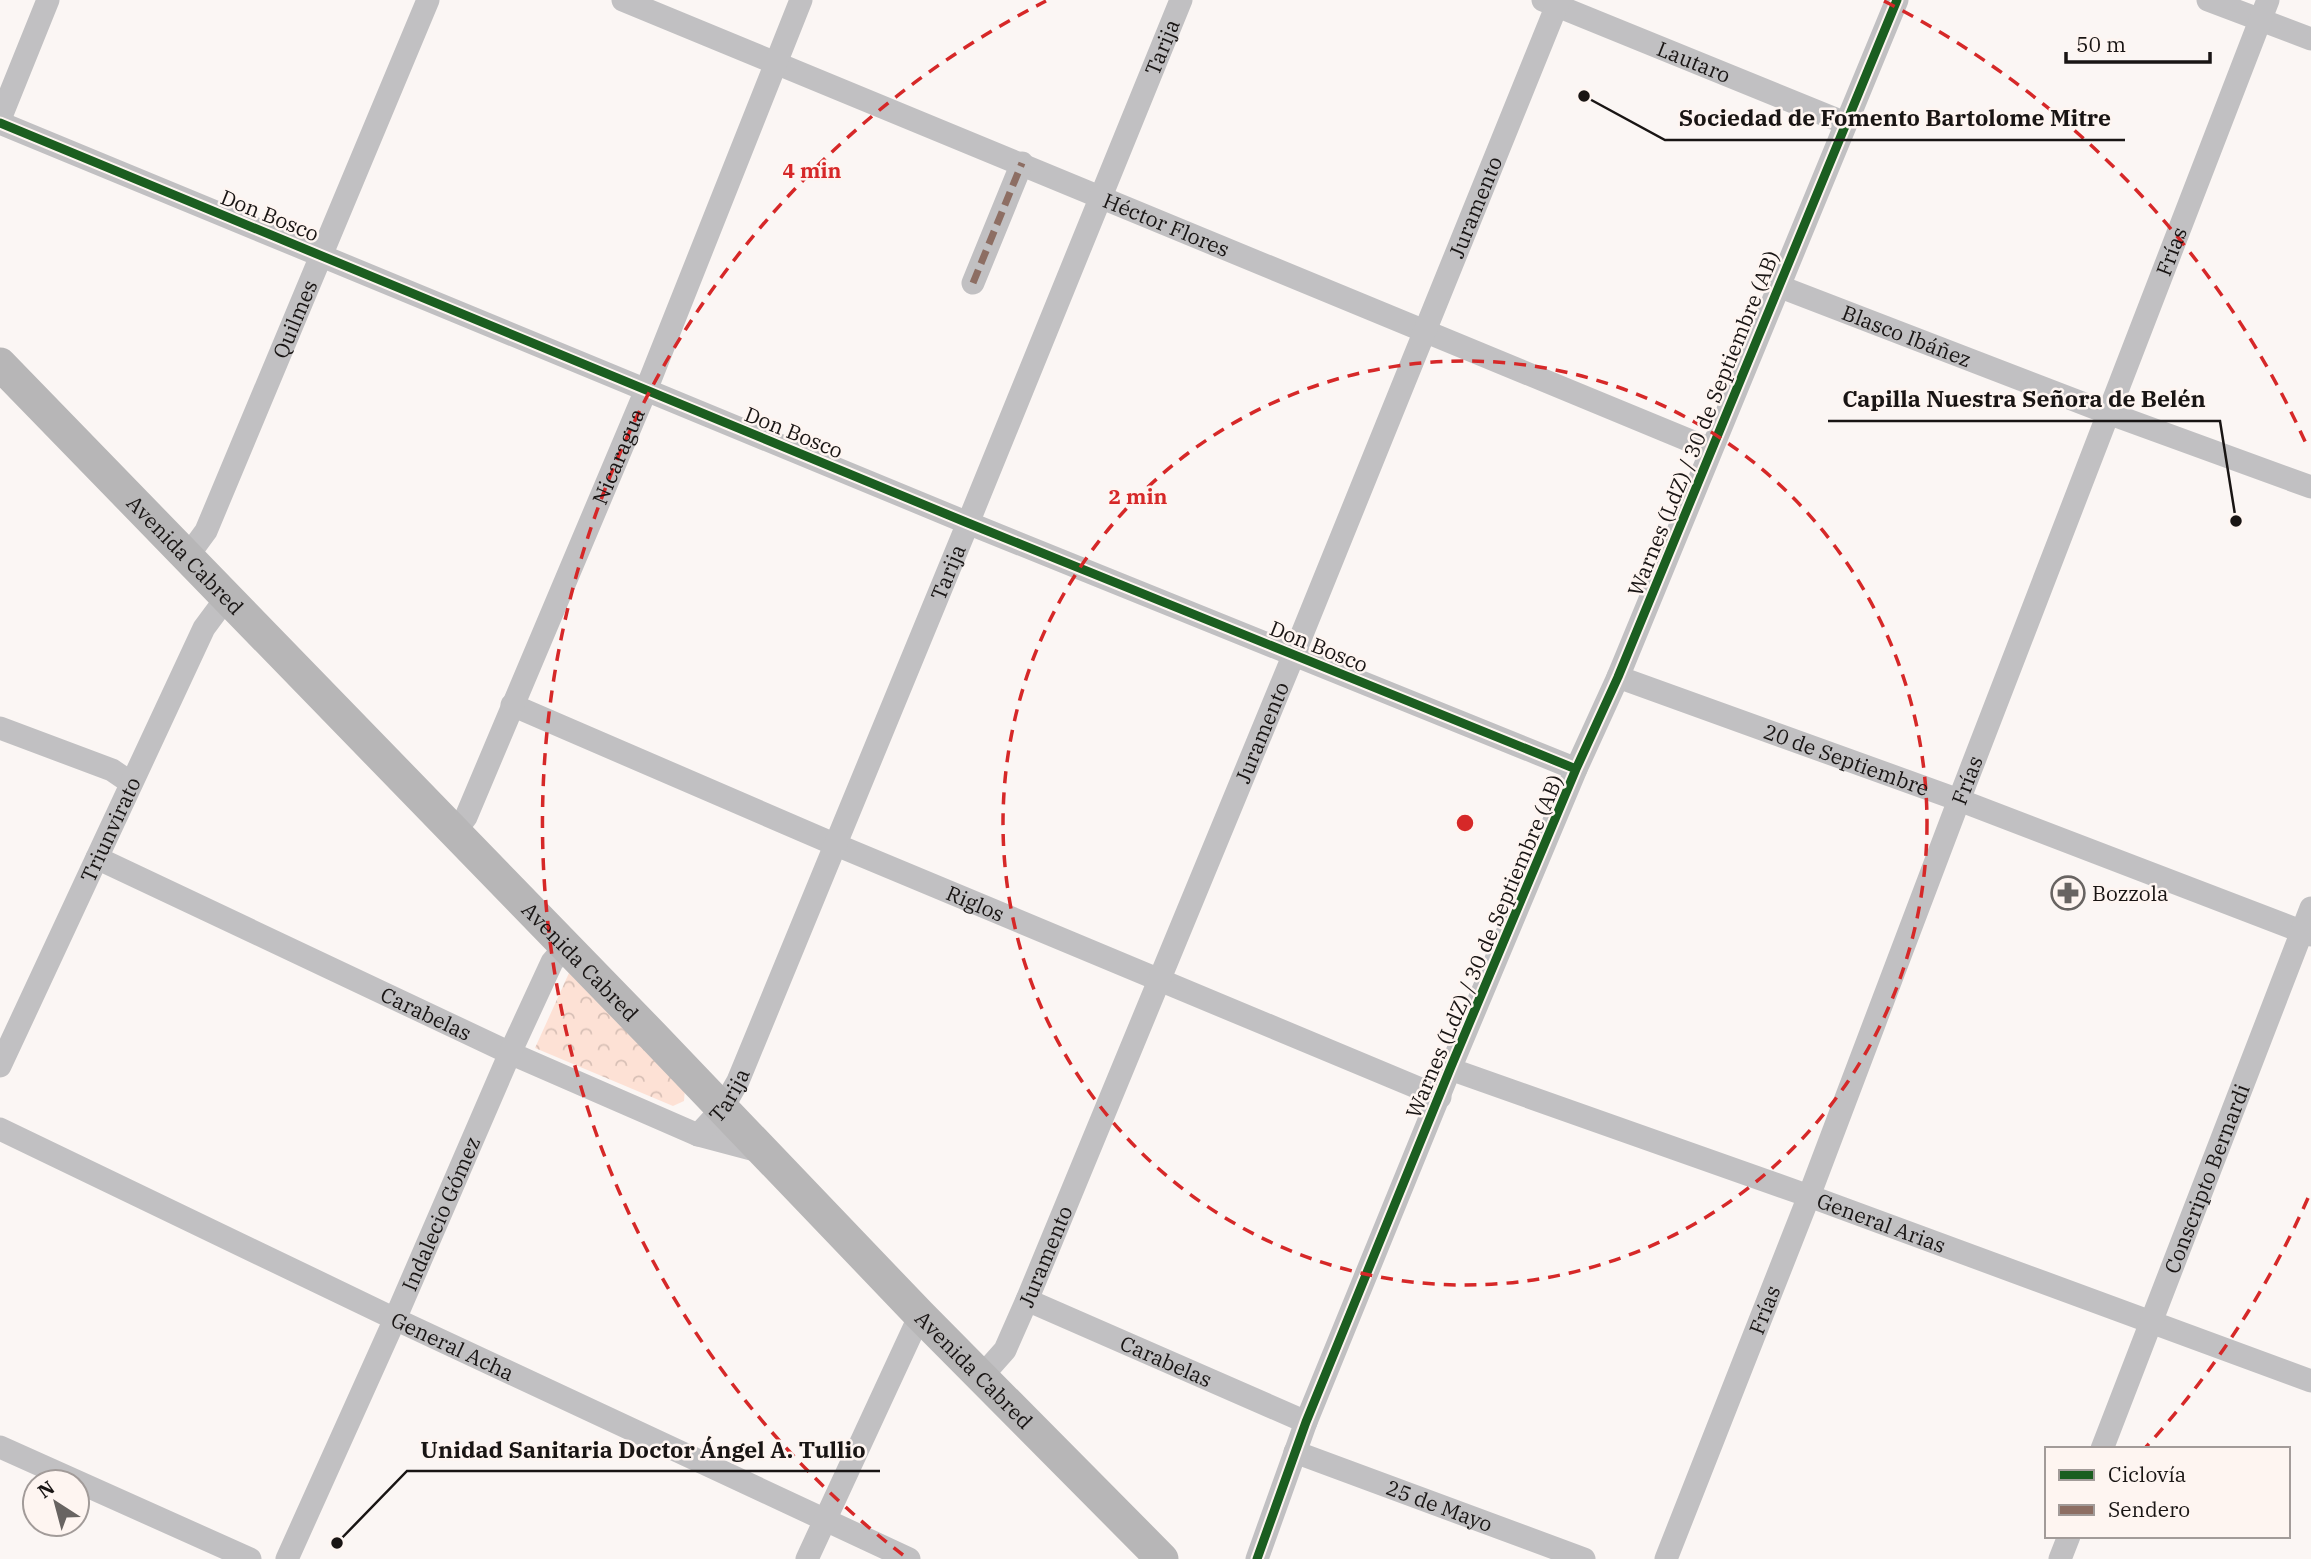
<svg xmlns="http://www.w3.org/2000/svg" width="2311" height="1559" viewBox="0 0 2311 1559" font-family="'IBM Plex Serif',serif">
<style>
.forest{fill:url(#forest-crowns)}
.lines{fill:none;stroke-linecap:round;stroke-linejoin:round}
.street{stroke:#c1c0c2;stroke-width:23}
.secondary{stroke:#b7b6b7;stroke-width:33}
.quiet{stroke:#8d6e63;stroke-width:7;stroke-dasharray:14 7;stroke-linecap:butt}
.cycleway-casing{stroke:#fef5f1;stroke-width:13}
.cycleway{stroke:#1b5e20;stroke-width:9}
.ring{fill:none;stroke:#d62828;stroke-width:3.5;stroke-dasharray:12 9}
.labels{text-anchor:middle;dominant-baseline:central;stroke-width:5;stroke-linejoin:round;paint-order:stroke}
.street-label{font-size:21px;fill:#191514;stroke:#fef5f1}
.poi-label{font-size:21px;fill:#191514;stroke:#fef5f1;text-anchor:start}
.centre{fill:#d62828;stroke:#fef5f1;stroke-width:3.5}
.ring-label{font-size:21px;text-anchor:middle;font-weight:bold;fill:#d62828;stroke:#fef5f1;stroke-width:5;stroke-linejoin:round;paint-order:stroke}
.leader{fill:none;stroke:#191514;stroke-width:2.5}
.callout-dot{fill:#191514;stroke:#fef5f1;stroke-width:2.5}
.callout-label{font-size:23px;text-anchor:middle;font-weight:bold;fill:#191514;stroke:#fef5f1;stroke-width:5;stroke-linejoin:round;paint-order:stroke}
</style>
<defs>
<pattern id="forest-crowns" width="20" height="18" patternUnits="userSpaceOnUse" patternTransform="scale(1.75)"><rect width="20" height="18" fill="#fde1d5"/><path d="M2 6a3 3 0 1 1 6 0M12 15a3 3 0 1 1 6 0" fill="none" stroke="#d8c0b6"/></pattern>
</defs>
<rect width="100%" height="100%" fill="#fbf6f4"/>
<!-- forest -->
<path class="forest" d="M569,973L685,1088L684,1101L673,1106L535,1048Z"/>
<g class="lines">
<!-- street -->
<g class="street">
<path id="s1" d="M623,0L1710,449"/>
<path id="s2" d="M1543,0L1845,123"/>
<path d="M2208,0L2311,39"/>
<path d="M0,119L48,0"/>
<path d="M0,123L968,523L1576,769"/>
<path d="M973,283L1022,163"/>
<path id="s3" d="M1778,286L2108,413L2311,487"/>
<path id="s4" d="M187,557L206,531L428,0"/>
<path id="s5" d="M1618,677L1959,800L2311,935"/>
<path id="s6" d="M512,705L834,844L1440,1097"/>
<path d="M0,728L112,770L131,783"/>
<path id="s7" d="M455,832L466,817L646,390L801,0"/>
<path id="s8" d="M97,858L510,1053L698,1135L762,1152"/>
<path id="s9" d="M0,1066L204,628L227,597"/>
<path id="s10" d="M1450,1069L1809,1196L2311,1381"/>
<path id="s11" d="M0,1129L395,1319L909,1559"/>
<path id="s12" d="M698,1135L722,1109L738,1081L968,523L1181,0"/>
<path id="s13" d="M1027,1300L1306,1422"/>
<path id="s14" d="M981,1377L1005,1350L1027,1300L1294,654L1559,0"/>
<path d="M0,1447L250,1559"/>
<path id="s15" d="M2102,1449L2311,908"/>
<path id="s16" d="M1295,1452L1584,1559"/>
<path id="s17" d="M287,1559L395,1319L510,1053L552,962L565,947"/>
<path d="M807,1559L920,1315"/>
<path d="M1257,1559L1306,1422L1450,1069L1576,769L1618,677L1897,0"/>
<path id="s18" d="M1666,1559L1809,1196L1959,800L2268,0"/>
<path d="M2060,1559L2069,1536"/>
</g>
<!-- secondary -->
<path class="secondary" id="s19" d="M0,364L652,1035L920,1315L1162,1559"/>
<!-- quiet -->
<path class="quiet" d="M973,283L1022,163"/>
<defs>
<path id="cycleway" d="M0,123L968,523L1576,769
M1257,1559L1306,1422L1450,1069L1576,769L1618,677L1897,0"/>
</defs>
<!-- cycleway casing -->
<use href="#cycleway" class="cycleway-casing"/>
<!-- cycleway -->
<use href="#cycleway" class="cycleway"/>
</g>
<!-- distance rings -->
<g class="ring">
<circle cx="1465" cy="823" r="462"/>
<path d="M2308 1198A923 923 0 0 1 2146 1447M903 1555A923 923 0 0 1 1046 1M1884 1A923 923 0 0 1 2308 448"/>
</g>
<!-- icons -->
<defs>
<symbol id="pharmacy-ring" viewBox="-11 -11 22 22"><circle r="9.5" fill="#fef5f1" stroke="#686462" stroke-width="1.5"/><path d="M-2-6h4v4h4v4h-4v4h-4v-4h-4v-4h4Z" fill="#686462"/></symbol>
</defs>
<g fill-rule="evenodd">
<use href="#pharmacy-ring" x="2049" y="874" width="38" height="38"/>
</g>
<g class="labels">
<!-- street labels -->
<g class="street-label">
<text stroke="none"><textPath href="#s12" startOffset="1185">Tarija</textPath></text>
<text stroke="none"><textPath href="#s2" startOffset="163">Lautaro</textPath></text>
<text stroke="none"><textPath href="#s14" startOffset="1272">Juramento</textPath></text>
<text transform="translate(270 215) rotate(22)">Don Bosco</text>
<text stroke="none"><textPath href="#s1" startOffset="588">Héctor Flores</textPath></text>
<text stroke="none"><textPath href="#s18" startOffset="1402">Frías</textPath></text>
<text stroke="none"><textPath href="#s4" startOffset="262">Quilmes</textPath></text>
<text stroke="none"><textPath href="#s3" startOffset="138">Blasco Ibáñez</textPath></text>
<text transform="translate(1703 423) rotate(-68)">Warnes (LdZ) / 30 de Septiembre (AB)</text>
<text transform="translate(794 432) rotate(22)">Don Bosco</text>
<text stroke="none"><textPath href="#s7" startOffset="410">Nicaragua</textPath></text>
<text stroke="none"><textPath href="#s19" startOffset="266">Avenida Cabred</textPath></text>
<text stroke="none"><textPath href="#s12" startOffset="618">Tarija</textPath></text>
<text transform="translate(1319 646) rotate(22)">Don Bosco</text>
<text stroke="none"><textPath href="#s14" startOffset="705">Juramento</textPath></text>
<text stroke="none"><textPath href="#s5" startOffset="243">20 de Septiembre</textPath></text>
<text stroke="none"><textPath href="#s18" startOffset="835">Frías</textPath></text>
<text stroke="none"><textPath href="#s9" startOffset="261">Triunvirato</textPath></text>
<text stroke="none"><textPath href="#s6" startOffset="504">Riglos</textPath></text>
<text transform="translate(1484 946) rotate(-67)">Warnes (LdZ) / 30 de Septiembre (AB)</text>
<text stroke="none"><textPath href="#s19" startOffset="833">Avenida Cabred</textPath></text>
<text stroke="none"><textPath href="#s8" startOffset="364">Carabelas</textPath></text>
<text stroke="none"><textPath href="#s12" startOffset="51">Tarija</textPath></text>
<text stroke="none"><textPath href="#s15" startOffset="290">Conscripto Bernardi</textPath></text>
<text stroke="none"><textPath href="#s17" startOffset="378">Indalecio Gómez</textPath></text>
<text stroke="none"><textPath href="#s10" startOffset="458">General Arias</textPath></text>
<text stroke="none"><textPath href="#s14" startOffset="138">Juramento</textPath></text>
<text stroke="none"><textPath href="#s18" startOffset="268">Frías</textPath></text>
<text stroke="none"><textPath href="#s11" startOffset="502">General Acha</textPath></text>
<text stroke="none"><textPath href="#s13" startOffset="152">Carabelas</textPath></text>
<text stroke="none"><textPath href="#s19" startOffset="1400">Avenida Cabred</textPath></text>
<text stroke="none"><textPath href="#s16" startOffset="154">25 de Mayo</textPath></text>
</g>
<!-- poi labels -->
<g class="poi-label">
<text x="2092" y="893">Bozzola</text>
</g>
</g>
<circle cx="1465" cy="823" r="10" class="centre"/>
<g class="ring-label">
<text x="812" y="178">4 min</text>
<text x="1138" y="504">2 min</text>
</g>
<!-- callouts -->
<path class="leader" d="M1584 96L1665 140H2125M2236 521L2220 421H1828M337 1543L407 1471H880"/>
<g class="callout-dot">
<circle cx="1584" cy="96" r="7"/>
<circle cx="2236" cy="521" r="7"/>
<circle cx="337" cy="1543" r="7"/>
</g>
<g class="callout-label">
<text x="1895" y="126">Sociedad de Fomento Bartolome Mitre</text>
<text x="2024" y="407">Capilla Nuestra Señora de Belén</text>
<text x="643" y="1458">Unidad Sanitaria Doctor Ángel A. Tullio</text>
</g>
<!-- legend -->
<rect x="2045" y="1447" width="245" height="91" fill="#fef5f1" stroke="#a29b99" stroke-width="2"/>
<rect x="2059" y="1470" width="35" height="10" fill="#1b5e20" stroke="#a29b99" stroke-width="2"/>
<text x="2108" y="1482" font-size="21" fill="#191514">Ciclovía</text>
<rect x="2059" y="1505" width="35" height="10" fill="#8d6e63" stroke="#a29b99" stroke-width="2"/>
<text x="2108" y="1517" font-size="21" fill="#191514">Sendero</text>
<!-- north arrow -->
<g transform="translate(56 1503) rotate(324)"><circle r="33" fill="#fef5f1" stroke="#a29b99" stroke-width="2"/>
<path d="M0-5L12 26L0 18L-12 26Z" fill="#686462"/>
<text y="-10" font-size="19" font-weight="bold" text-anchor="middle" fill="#191514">N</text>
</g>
<!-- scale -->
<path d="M2066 52v10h144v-10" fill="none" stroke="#191514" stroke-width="3.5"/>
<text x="2076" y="52" font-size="21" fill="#191514" stroke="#fef5f1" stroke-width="5" paint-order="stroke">50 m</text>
</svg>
